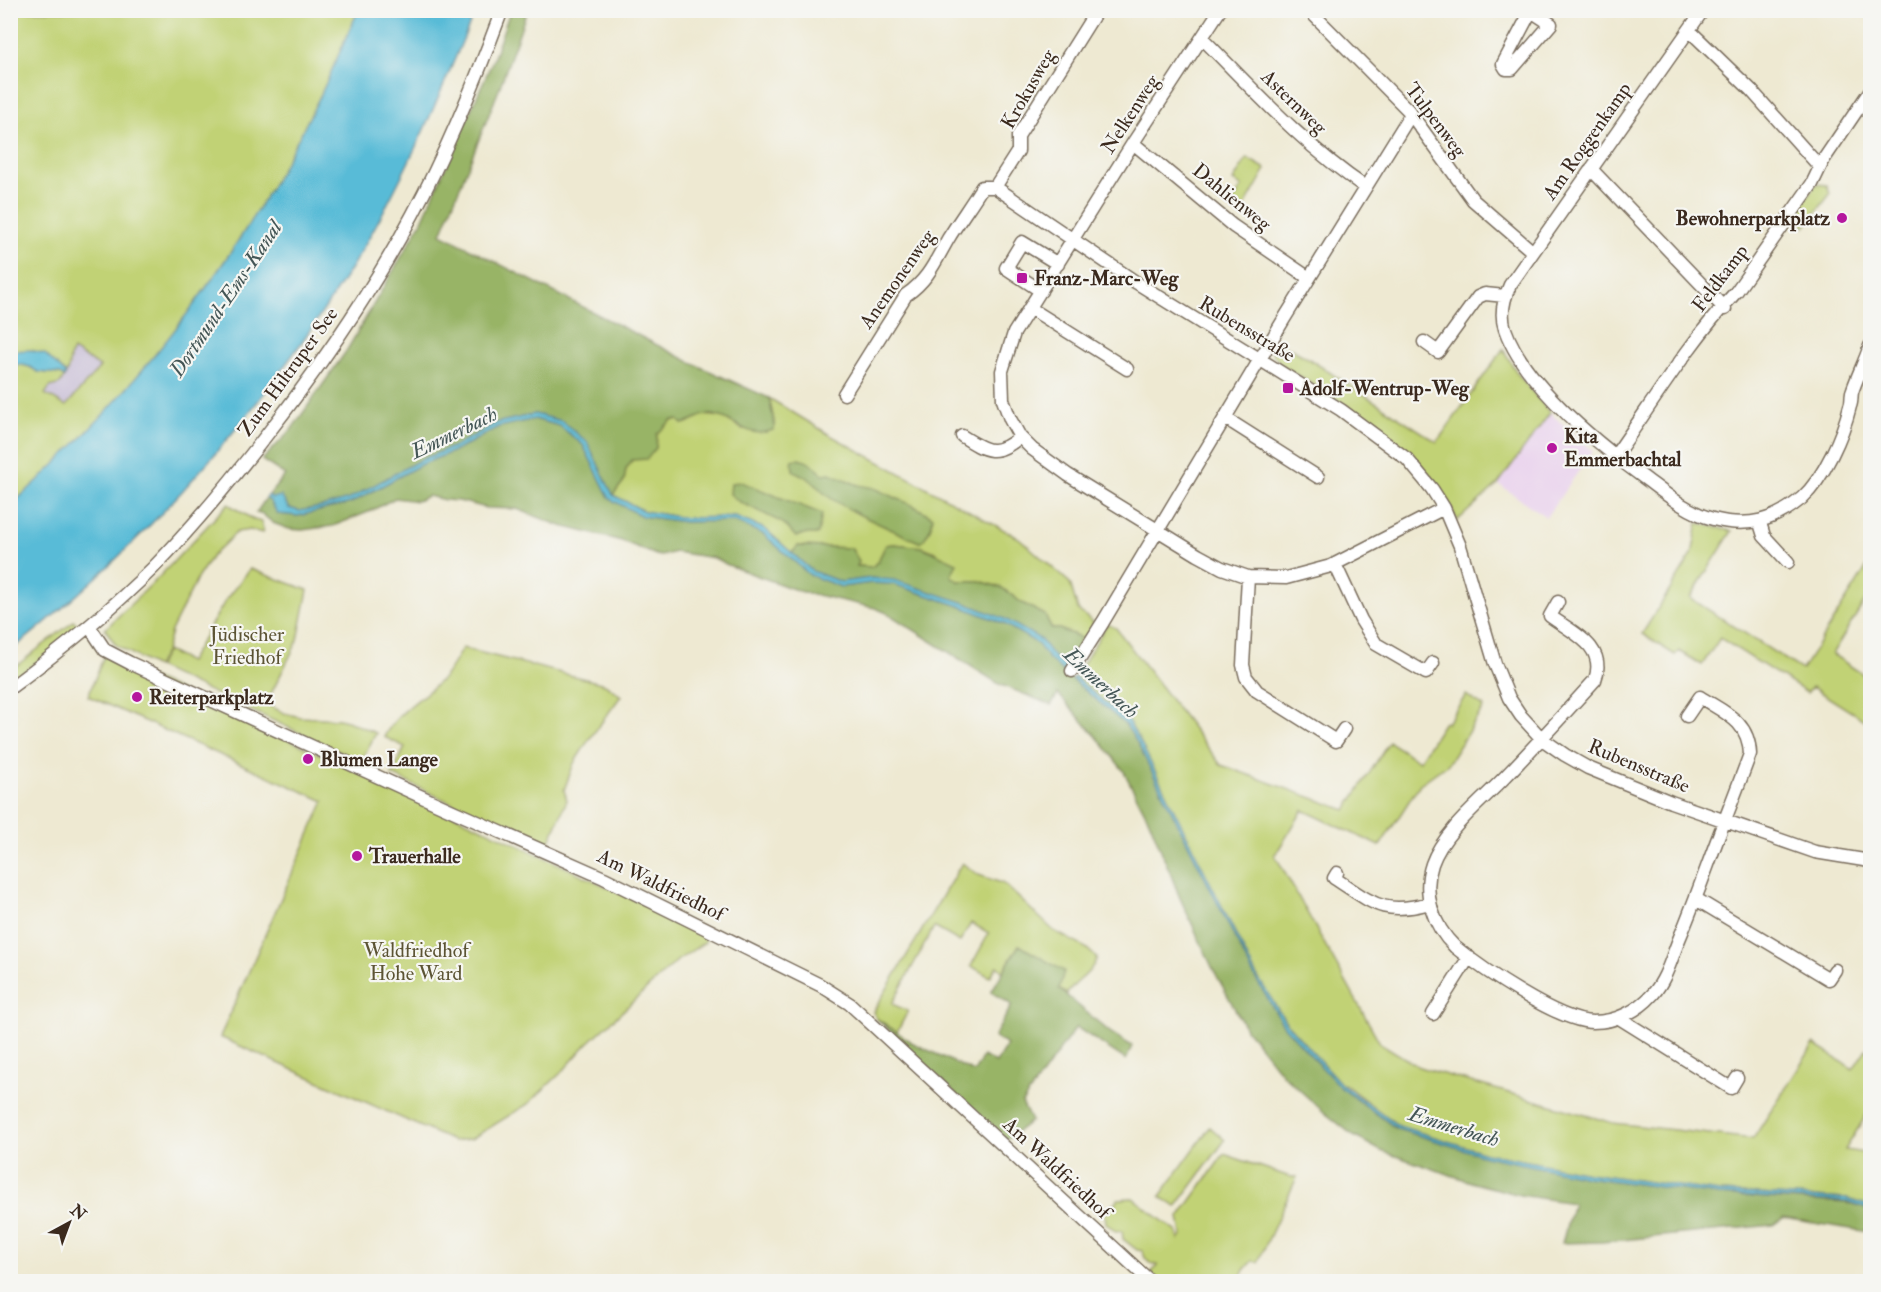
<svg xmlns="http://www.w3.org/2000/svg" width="1881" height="1292" viewBox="0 0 1881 1292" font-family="'IM FELL Double Pica',serif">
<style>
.built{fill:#e9d1ed}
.industrial{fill:#c9bfd7}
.green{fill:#c1d275;stroke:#7e7e4a;stroke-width:1.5}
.forest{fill:#98b466;stroke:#6a6f42;stroke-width:1.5}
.water{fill:#58bbd7;stroke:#4a727a;stroke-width:1.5}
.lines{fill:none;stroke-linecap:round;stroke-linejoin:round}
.minor-casing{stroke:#7a6d5d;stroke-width:15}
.minor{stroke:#fff;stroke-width:12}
.poi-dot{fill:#b5179e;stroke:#f6f6f2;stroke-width:2}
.labels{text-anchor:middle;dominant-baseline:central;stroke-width:4.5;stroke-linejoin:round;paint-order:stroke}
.street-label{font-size:20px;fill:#3b2a1e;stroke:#f6f6f2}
.poi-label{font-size:20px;font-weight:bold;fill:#3b2a1e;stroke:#f6f6f2;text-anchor:start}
.park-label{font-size:20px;fill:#5c5434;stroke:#f6f6f2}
.water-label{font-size:21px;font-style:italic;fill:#445656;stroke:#f6f6f2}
</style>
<rect width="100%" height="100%" fill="#f6f6f2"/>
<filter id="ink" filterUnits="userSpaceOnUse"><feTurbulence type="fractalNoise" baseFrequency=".0167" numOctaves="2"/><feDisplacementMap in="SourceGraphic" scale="12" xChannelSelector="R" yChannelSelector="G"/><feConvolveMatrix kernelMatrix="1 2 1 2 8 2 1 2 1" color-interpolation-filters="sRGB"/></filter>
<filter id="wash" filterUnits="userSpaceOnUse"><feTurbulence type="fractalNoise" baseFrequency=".008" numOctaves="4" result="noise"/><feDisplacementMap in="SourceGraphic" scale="24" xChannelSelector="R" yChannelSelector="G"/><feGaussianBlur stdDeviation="1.35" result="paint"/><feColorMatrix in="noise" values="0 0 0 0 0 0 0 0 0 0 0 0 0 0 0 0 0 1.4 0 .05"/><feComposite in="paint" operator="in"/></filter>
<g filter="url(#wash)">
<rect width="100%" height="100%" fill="#eee9d2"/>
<!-- built -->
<path class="built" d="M1550,413L1593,451L1546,517L1498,484Z"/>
<!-- industrial -->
<path class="industrial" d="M73,350L101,366L66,406L45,394L50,387L60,384L70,367L69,357Z"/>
<!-- green -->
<path class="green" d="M10,11H358C346,38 334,66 321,94C246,249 140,391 11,505V368L19,364L30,367L38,372L60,374L64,377L60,384L50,387L45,394L66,406L100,367L73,350C68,358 71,366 66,374C44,353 41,349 11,351Z
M1247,158L1266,169L1241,213L1230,207L1242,186L1233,181Z
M1816,184L1827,185L1830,194L1805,227L1793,218Z
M1280,343L1306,357L1437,442L1503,349L1517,373L1550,413L1498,484L1457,521C1452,509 1448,498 1440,488C1400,432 1336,401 1280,364L1272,352Z
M769,398L830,435L1019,538L1070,583L1078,610L1094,623L1092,630L1076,658V635L1059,629H1052L1045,615L1022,603L1002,588L980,581H958L951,576L936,552L923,547L893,544L886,545L878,561L872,567L857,566L859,561L851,548L798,546L792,553L765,529L735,517L685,518L644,511L613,495L624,481L626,469L632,460L656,448L657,434L672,420H678L682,424L688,422L702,415L723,417L742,429L775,426Z
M228,504L254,520L262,522L263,533L250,530L237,532L212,556L198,577L171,631L166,651L156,667L116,645L105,629L160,576Z
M1698,523L1732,531L1690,598L1802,670L1870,562V593L1832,654L1870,679V724L1812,687L1807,693L1720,638L1702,665L1679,651L1675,655L1642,634L1692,555Z
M250,569L308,590L298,640L266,704L284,713L300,717L339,719L350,722L376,733L361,761L157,667L167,651L189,662L227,598Z
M74,621L81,629L11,681V670Z
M1107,624L1116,628L1221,765L1346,810L1389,742L1419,761L1444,722L1447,723L1466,695L1484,707L1448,764L1420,784L1380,846L1303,810L1275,855L1380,1043L1419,1067L1613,1123L1753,1139L1814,1044L1853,1069L1866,1049L1870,1052V1109L1845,1150L1870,1154V1206L1847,1199L1719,1192L1588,1173L1486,1153L1399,1126L1344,1084L1342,1085L1287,1024L1255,973L1140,741L1129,723L1075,677Z
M462,648L605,684L621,696L588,741L574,763L564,790L567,800L547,848L392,775L405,747L384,737C397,711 421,700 441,680C450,671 456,659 462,648Z
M104,656L450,813L703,932L706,936L705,942L678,960L587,1044L562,1072L528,1104L471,1139L453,1141L220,1037L324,801L88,696Z
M962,863L979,875L1004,884L1054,931L1086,948L1097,958C1089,977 1077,979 1067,994L1059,989L1019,945L1003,972L997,966L990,977L971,966L989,933L971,923L960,942L934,927L892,1004L908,1011L897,1032L877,1019L873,1012Z
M1210,1127L1225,1140L1176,1207L1160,1196Z
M1224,1154L1290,1177H1297L1258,1262L1252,1261L1244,1270L1239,1281H1159L1151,1273L1158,1265C1149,1264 1144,1260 1143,1251L1137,1250L1123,1239L1122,1231L1116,1232L1106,1223L1105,1214L1118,1199L1133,1198L1177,1232L1179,1239L1182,1235L1179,1217Z"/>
<!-- forest -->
<path class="forest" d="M510,11H527L498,92L441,234L694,364L769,398L775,426L773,430C746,440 737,419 714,415C701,413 694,421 682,424L678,420H672L657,434L656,448L647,459L632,460L626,469L624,481L613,495L587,442L562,421L535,414L496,423L457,445L418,461L350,499L322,507L299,511L289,508L281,497L272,498L269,495L285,475L262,460L291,430L347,350L421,223L493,60Z
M534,419L560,426L583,445L610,499L642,516L685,522L734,521L763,534L810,575L841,587L871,583L893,584L960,606L1003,623L1037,643L1060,669L1126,725L1137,742L1253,974L1284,1026L1340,1087L1397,1129L1485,1156L1587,1177L1719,1195L1847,1203L1870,1210V1232L1783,1218L1773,1225L1602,1242L1562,1243L1573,1203L1520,1195L1474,1183L1381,1151L1354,1136L1326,1114L1283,1075L1246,1029L1212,967L1180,898L1149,820L1123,770L1097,737L1058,694L1051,705L999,684L887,613L875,608L799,591L728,565L714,558L675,552L661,556L656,555L622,541L561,526L517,509L487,508L459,501L445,500L428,496L417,501L395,498L371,511L333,526L302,530L289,529L273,523L261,513H256L266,498L270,501L278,514L298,516L351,503L420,465L459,449L498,427Z
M799,459L809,462L823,474L830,473L858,485L874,488L914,506L933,517C932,528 928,535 921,543C889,528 855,515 826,495C820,490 815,483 809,479C804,475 798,474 793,470L792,460Z
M741,482L822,514L818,534H804L796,537L783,523L738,501L730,494L731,483Z
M893,544L922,547L957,563L951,576L958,581H980L1002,588L1022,603L1045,615L1052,629H1059L1080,637L1079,650L1068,670L1053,656L1040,639L1004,619L962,602L871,578L841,582L812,571L792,553L798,546L851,548L859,561L857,566L872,567L878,561L886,545Z
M1019,945L1064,971L1059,989L1111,1033L1132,1046L1126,1060L1076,1027L1022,1103L1031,1121L1005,1141L877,1019L913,1043L974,1072L983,1056L996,1063L1007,1045L994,1037L1012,1005L991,992Z"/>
<!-- water -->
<path class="water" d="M358,11H475C439,98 401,187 351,268C280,382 195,486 97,577C69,602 41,628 11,650V505C140,391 246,249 321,94C334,66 346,38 358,11Z
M31,350L45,354L66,374L64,377L60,374L38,372L30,367L19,364L11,368V351Z
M535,414L562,421L587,442L613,495L644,511L685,518L735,517L765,529L812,571L841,582L871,578L894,580L962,602L1005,619L1040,639L1053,656L1068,670L1065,673L1049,659L1037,643L1003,623L960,606L893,584L871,583L841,587L810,575L763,534L734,521L685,522L642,516L610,499L583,445L560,426L535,419L498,427L459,449L420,465L351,503L298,516L278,514L270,501L266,498L269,495L272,498L281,496L289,508L299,511L322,507L349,499L418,461L457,445L496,423Z
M1075,677L1129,723L1140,741L1255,973L1287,1024L1342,1085L1399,1126L1486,1153L1588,1173L1719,1192L1847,1199L1870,1206V1210L1847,1202L1719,1195L1587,1177L1485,1156L1398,1129L1340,1087L1284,1026L1253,974L1137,742L1126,725L1072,679Z"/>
</g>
<g filter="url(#ink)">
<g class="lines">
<defs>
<path id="minor" d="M1220,10L1133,143L1014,333L1002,371L1003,400L1010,419L1020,437L1032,449L1068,475L1198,555L1222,568L1248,577L1286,578L1331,566L1444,508
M1309,10L1408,110L1473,200L1533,252
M1703,10L1510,285C1504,298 1500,314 1505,329C1525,386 1599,445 1647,480C1667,495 1689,513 1713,519C1749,528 1774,521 1802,498C1824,478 1843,435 1850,406C1852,402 1851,397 1852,392C1857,377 1865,361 1870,346
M1531,11L1551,24L1512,69H1506L1503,64Z
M1689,30L1751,90L1820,167
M1203,39C1255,91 1303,145 1365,187
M1133,143L1233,226L1309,278
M1591,169L1725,309
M995,187L1018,151V136L1097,10
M1041,291L1006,268L1022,242L1058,264
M1030,308L1127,369
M1424,342L1438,352L1478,297L1485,294L1505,296
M844,394L906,295C928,280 935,262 948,239C959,221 971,205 982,187H995L1137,283L1341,410L1407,459L1432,489L1444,508L1460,546L1495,664L1509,698L1521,716L1542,739L1565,755L1588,768L1671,802L1815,852L1870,861
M1225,418L1318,477
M962,436C987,452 996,457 1020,437
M1615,456C1653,402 1690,341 1736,292L1812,184L1824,159L1870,91
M1760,523L1764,536L1788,562
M1335,564L1361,620L1376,644L1426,673L1433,663
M1248,577L1243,665L1246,677L1257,691L1336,741L1344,729
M1558,602L1550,616C1573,633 1607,646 1595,680C1565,713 1536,745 1505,777C1482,801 1443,832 1432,864C1422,893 1433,926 1455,947C1482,969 1559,1022 1593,1022C1616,1022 1638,1011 1653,994C1667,978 1672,956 1680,937C1693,906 1704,875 1716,843C1727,814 1739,784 1750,754C1749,721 1725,713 1700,697L1687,716
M89,626L105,650L130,663L444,807L604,878L820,985L850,1004L1151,1282
M1072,671L1103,622L1284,319L1411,114
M10,688C60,651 109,612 153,568C193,527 230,482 265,437C320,367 371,293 413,214C448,149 476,80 502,10
M1337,873L1334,878C1373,903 1382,916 1430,903
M1696,899L1829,979L1835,970
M1433,1014L1469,957
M1619,1018L1731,1088L1737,1078"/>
</defs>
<!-- minor casing -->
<use href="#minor" class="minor-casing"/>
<!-- minor -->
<use href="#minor" class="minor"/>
</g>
</g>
<!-- markers -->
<g class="poi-dot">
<circle cx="1842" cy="218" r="6"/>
<rect x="1016" y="272" width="12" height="12" rx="3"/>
<rect x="1282" y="382" width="12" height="12" rx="3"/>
<circle cx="1552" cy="448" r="6"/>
<circle cx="137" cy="697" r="6"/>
<circle cx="308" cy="759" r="6"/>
<circle cx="357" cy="856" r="6"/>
</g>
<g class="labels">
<!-- street labels -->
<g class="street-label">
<text transform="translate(1028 89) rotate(-60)">Krokusweg</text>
<text transform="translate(1294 102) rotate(44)">Asternweg</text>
<text transform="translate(1130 114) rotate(-57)">Nelkenweg</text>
<text transform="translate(1436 120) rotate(53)">Tulpenweg</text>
<text transform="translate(1587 141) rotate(-55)">Am Roggenkamp</text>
<text transform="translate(1232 197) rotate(39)">Dahlienweg</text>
<text transform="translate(1720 278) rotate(-53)">Feldkamp</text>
<text transform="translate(897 279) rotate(-55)">Anemonenweg</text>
<text transform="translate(1247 329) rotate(31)">Rubensstraße</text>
<text transform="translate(288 372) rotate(-54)">Zum Hiltruper See</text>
<text transform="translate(1639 766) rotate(23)">Rubensstraße</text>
<text transform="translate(661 885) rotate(26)">Am Waldfriedhof</text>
<text transform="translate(1057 1168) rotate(43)">Am Waldfriedhof</text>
</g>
<!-- poi labels -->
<g class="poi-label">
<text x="1830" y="218" text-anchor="end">Bewohnerparkplatz</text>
<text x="1034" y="278">Franz-Marc-Weg</text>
<text x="1300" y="388">Adolf-Wentrup-Weg</text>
<text x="1564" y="436">Kita<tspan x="1564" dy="23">Emmerbachtal</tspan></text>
<text x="149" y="697">Reiterparkplatz</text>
<text x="320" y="759">Blumen Lange</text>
<text x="369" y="856">Trauerhalle</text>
</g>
<!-- park labels -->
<g class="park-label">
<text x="247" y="634">Jüdischer<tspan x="247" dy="23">Friedhof</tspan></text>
<text x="416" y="950">Waldfriedhof<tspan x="416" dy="23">Hohe Ward</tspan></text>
</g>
<!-- water labels -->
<g class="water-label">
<text transform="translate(226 299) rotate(-56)">Dortmund-Ems-Kanal</text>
<text transform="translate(454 433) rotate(-26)">Emmerbach</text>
<text transform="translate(1101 683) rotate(43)">Emmerbach</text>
<text transform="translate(1454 1127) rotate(17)">Emmerbach</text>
</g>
</g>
<!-- margin -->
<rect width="1881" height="1292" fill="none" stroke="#f6f6f2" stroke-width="36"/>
<!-- north arrow -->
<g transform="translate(69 1223) rotate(41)" stroke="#f6f6f2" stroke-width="4.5" paint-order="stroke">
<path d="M0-4.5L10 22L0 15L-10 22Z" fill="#3b2a1e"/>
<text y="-9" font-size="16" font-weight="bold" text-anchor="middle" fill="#3b2a1e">N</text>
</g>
</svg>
